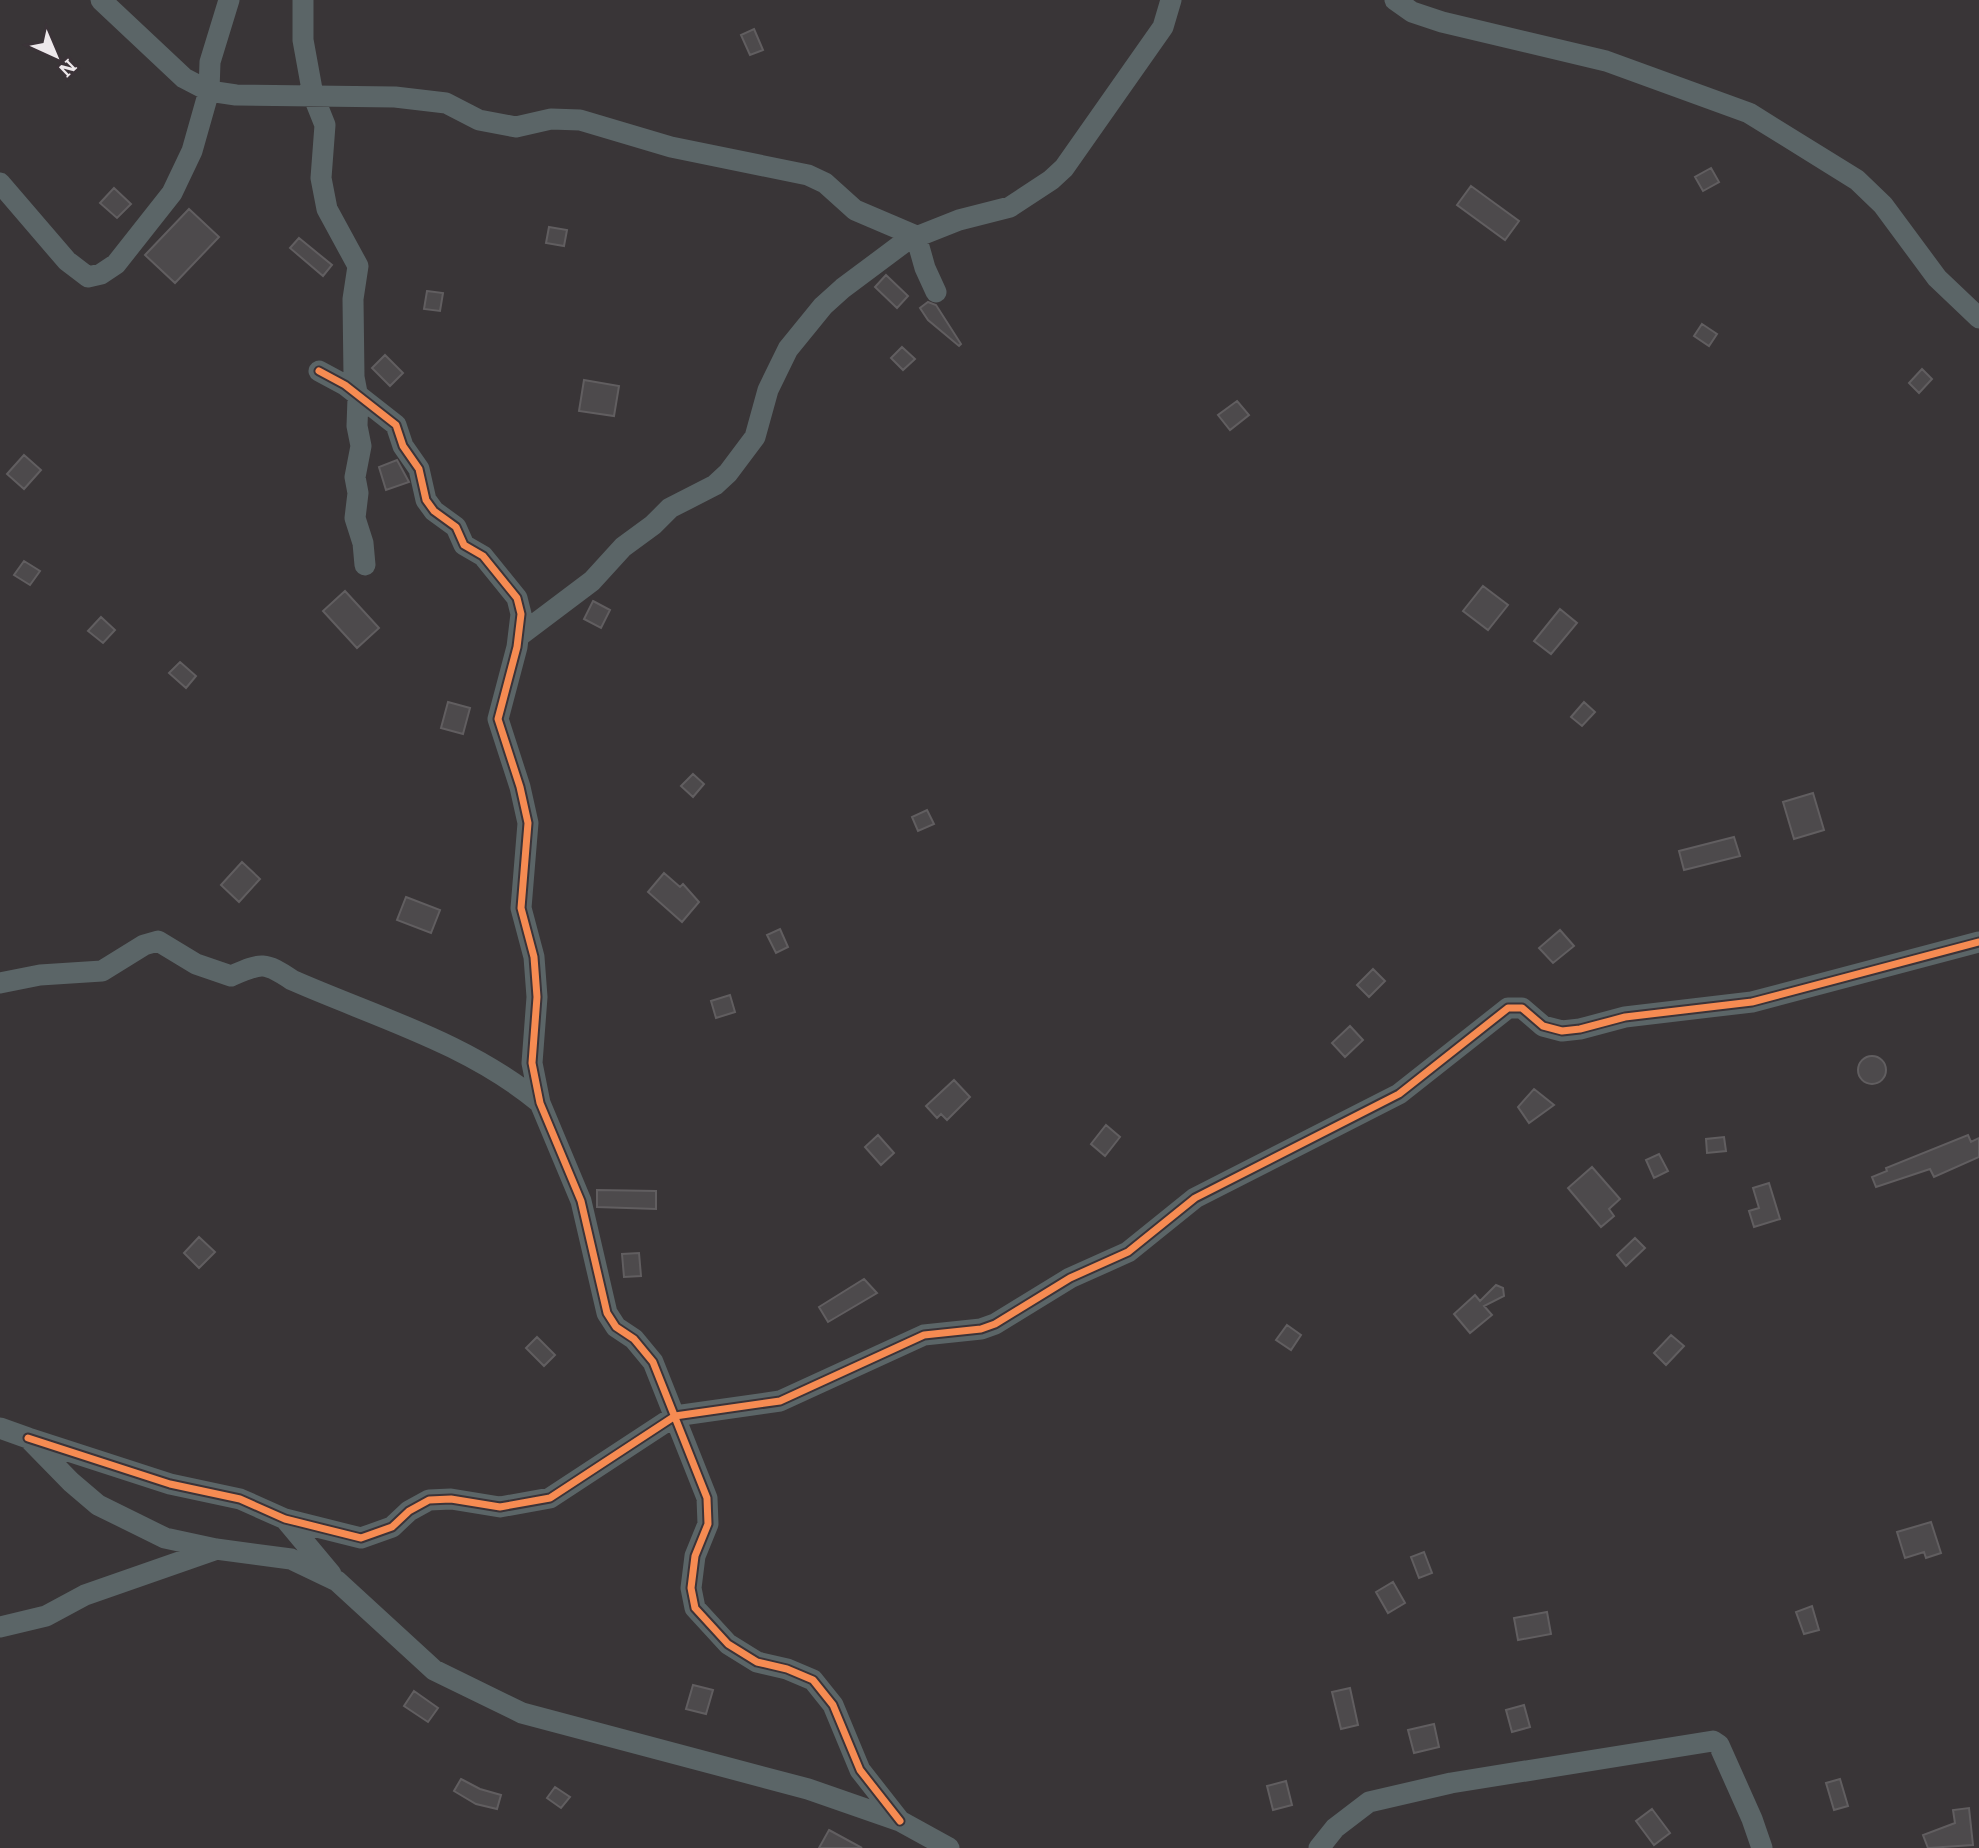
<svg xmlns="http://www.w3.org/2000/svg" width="1979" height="1848" viewBox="0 0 1979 1848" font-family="Literata,serif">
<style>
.building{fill:#4d4a4c;stroke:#615e60;stroke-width:2}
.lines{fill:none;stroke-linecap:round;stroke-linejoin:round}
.minor{stroke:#5b6567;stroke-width:21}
.cycleway-casing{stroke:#3b3338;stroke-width:11}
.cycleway{stroke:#f68b52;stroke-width:7}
</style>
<rect width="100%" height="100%" fill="#393537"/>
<!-- building -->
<path class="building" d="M754,29L763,50L750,55L741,35Z
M1711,168L1719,182L1703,191L1695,177Z
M1471,186L1519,221L1505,240L1457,205Z
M114,188L131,204L117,218L100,203Z
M189,209L219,237L175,283L145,255Z
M549,227L567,230L564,246L546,243Z
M299,238L332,265L323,276L290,248Z
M886,275L908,296L897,308L875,287Z
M427,291L443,293L440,311L424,309Z
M928,302L936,305L961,344L959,346L928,320L920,308Z
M1702,324L1717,334L1709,346L1694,336Z
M902,347L915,359L903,370L891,358Z
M385,355L403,373L390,386L372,368Z
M1922,369L1932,379L1919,393L1909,383Z
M584,380L619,386L614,416L579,411Z
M1237,401L1249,415L1230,430L1218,415Z
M24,455L41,470L24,489L7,474Z
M397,460L409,482L386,490L379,467Z
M24,561L40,571L30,585L14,575Z
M1483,586L1508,605L1488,630L1463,611Z
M345,591L379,628L357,648L323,611Z
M593,601L610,610L601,628L584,619Z
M1560,609L1577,623L1551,654L1534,641Z
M101,617L115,630L103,643L88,631Z
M180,662L196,676L186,688L169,673Z
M448,702L470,708L463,734L441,728Z
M1584,702L1595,712L1582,726L1571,717Z
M693,774L704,784L693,797L681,786Z
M1813,793L1824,830L1794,839L1783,802Z
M927,810L934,824L918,831L912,817Z
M1734,837L1740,856L1684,870L1679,851Z
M242,862L260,879L239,902L221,885Z
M664,873L680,887L683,884L699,902L682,922L648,892Z
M406,897L440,910L431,933L397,920Z
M780,929L788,947L776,953L767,935Z
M1560,930L1574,946L1553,963L1539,948Z
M1373,969L1385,981L1369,997L1357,985Z
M730,995L735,1012L716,1018L711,1001Z
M1350,1026L1363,1040L1345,1057L1332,1043Z
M1858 1070a14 14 0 1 1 28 0a14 14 0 1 1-28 0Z
M954,1080L970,1097L947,1120L941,1114L937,1118L926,1106Z
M1534,1089L1554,1105L1529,1123L1518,1107Z
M1106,1125L1120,1137L1105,1156L1091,1144Z
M878,1135L894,1153L881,1165L865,1147Z
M1968,1135L1971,1142L1979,1138V1157L1934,1177L1930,1169L1876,1187L1872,1177L1887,1171L1886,1168Z
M1724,1137L1726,1151L1707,1153L1706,1139Z
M1659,1154L1668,1171L1654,1178L1646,1160Z
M1592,1167L1620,1199L1609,1209L1614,1216L1601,1227L1568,1188Z
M1769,1183L1780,1219L1754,1227L1749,1211L1759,1208L1753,1188Z
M597,1190L656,1191V1209L597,1207Z
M199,1237L215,1252L199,1268L184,1253Z
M1635,1238L1645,1248L1626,1266L1617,1255Z
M639,1253L641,1276L624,1277L622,1254Z
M864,1279L877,1293L828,1322L819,1307Z
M1496,1285L1503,1288L1504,1296L1484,1306L1492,1315L1470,1333L1454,1314L1475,1295L1480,1301Z
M1287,1325L1301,1335L1291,1350L1276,1340Z
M1671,1335L1684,1346L1666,1365L1654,1353Z
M537,1337L555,1355L544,1366L526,1348Z
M1931,1522L1941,1553L1926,1558L1924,1552L1905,1558L1897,1532Z
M1424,1552L1432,1573L1419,1578L1411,1557Z
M1393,1582L1405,1603L1388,1613L1376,1592Z
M1812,1606L1819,1630L1804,1634L1796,1612Z
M1547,1612L1551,1634L1518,1640L1514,1618Z
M693,1685L713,1690L706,1714L686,1709Z
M1350,1688L1358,1725L1341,1729L1332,1692Z
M414,1691L438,1708L428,1722L404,1706Z
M1524,1705L1530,1727L1512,1732L1506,1710Z
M1434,1724L1439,1747L1414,1753L1408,1730Z
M461,1779L480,1789L501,1795L497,1809L476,1804L454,1791Z
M1840,1779L1848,1806L1834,1810L1826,1783Z
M1286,1781L1292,1805L1273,1810L1267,1786Z
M555,1787L570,1797L561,1808L547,1798Z
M1969,1808L1973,1845L1928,1848L1923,1835L1955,1823L1953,1810Z
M1652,1809L1670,1833L1654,1845L1636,1821Z
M829,1830L862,1848H819Z"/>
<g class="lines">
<!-- minor -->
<path class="minor" d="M229,0L210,62L209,91L236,95L395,97L446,103L479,120L516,127L551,119L580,120L671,147L808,175L825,183L855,210L916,236L925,268L936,292
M303,0V40L313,95L325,125L321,178L327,209L358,266L353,299L354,377L358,398L357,426L361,446L355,477L358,493L355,518L363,543L365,565
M1395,0L1412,12L1442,22L1606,61L1749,113L1857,180L1883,205L1937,278L1979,318
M0,183L67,261L88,277L101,274L116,264L172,193L192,151L209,91L184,78L101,0
M319,371L345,385L396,425L403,446L419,469L426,500L434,511L456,527L464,545L483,556L517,598L521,614L517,647L498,719L520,787L528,823L521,908L534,957L537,997L532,1063L540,1103L581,1201L607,1313L616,1327L634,1339L653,1362L707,1498L708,1524L695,1556L691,1588L695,1608L728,1644L757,1662L787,1669L813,1680L833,1705L860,1770L900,1821
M519,636L592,581L623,547L653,525L670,508L715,485L728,473L755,437L768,390L788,349L823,306L843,288L906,241L959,220L1010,207L1051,180L1064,168L1163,27L1171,0
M0,983L40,975L102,971L144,945L158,941L196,964L231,976C261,963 264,961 292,980C376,1017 468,1043 540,1103
M0,1428L28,1438L71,1482L98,1505L165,1538L216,1549L291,1559L337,1581L434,1670L522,1713L808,1789L900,1821L949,1848
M28,1438L170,1484L240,1499L285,1519L361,1538L392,1527L409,1511L429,1500L451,1499L500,1507L550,1498L675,1416L780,1401L924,1335L981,1329L995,1324L1070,1278L1128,1252L1195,1198L1399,1094L1508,1008H1522L1543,1026L1562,1031L1580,1029L1625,1017L1752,1002L1979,942
M285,1519L331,1574
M0,1627L46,1616L85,1595L214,1550
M1319,1848L1335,1828L1369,1802L1451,1783L1713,1741L1719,1745L1752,1819L1762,1848"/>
<defs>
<path id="cycleway" d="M319,371L345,385L396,425L403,446L419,469L426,500L434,511L456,527L464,545L483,556L517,598L521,614L517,647L498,719L520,787L528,823L521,908L534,957L537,997L532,1063L540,1103L581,1201L607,1313L616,1327L634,1339L653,1362L707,1498L708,1524L695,1556L691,1588L695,1608L728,1644L757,1662L787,1669L813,1680L833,1705L860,1770L900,1821
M28,1438L170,1484L240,1499L285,1519L361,1538L392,1527L409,1511L429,1500L451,1499L500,1507L550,1498L675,1416L780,1401L924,1335L981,1329L995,1324L1070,1278L1128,1252L1195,1198L1399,1094L1508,1008H1522L1543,1026L1562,1031L1580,1029L1625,1017L1752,1002L1979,942"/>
</defs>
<!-- cycleway casing -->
<use href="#cycleway" class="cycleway-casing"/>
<!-- cycleway -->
<use href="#cycleway" class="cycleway"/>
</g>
<!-- north arrow -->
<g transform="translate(56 56) rotate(136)" stroke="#3b3338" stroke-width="5" paint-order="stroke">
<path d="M0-5L12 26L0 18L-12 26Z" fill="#ede8eb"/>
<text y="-10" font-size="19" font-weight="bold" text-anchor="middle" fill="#ede8eb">N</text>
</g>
</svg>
